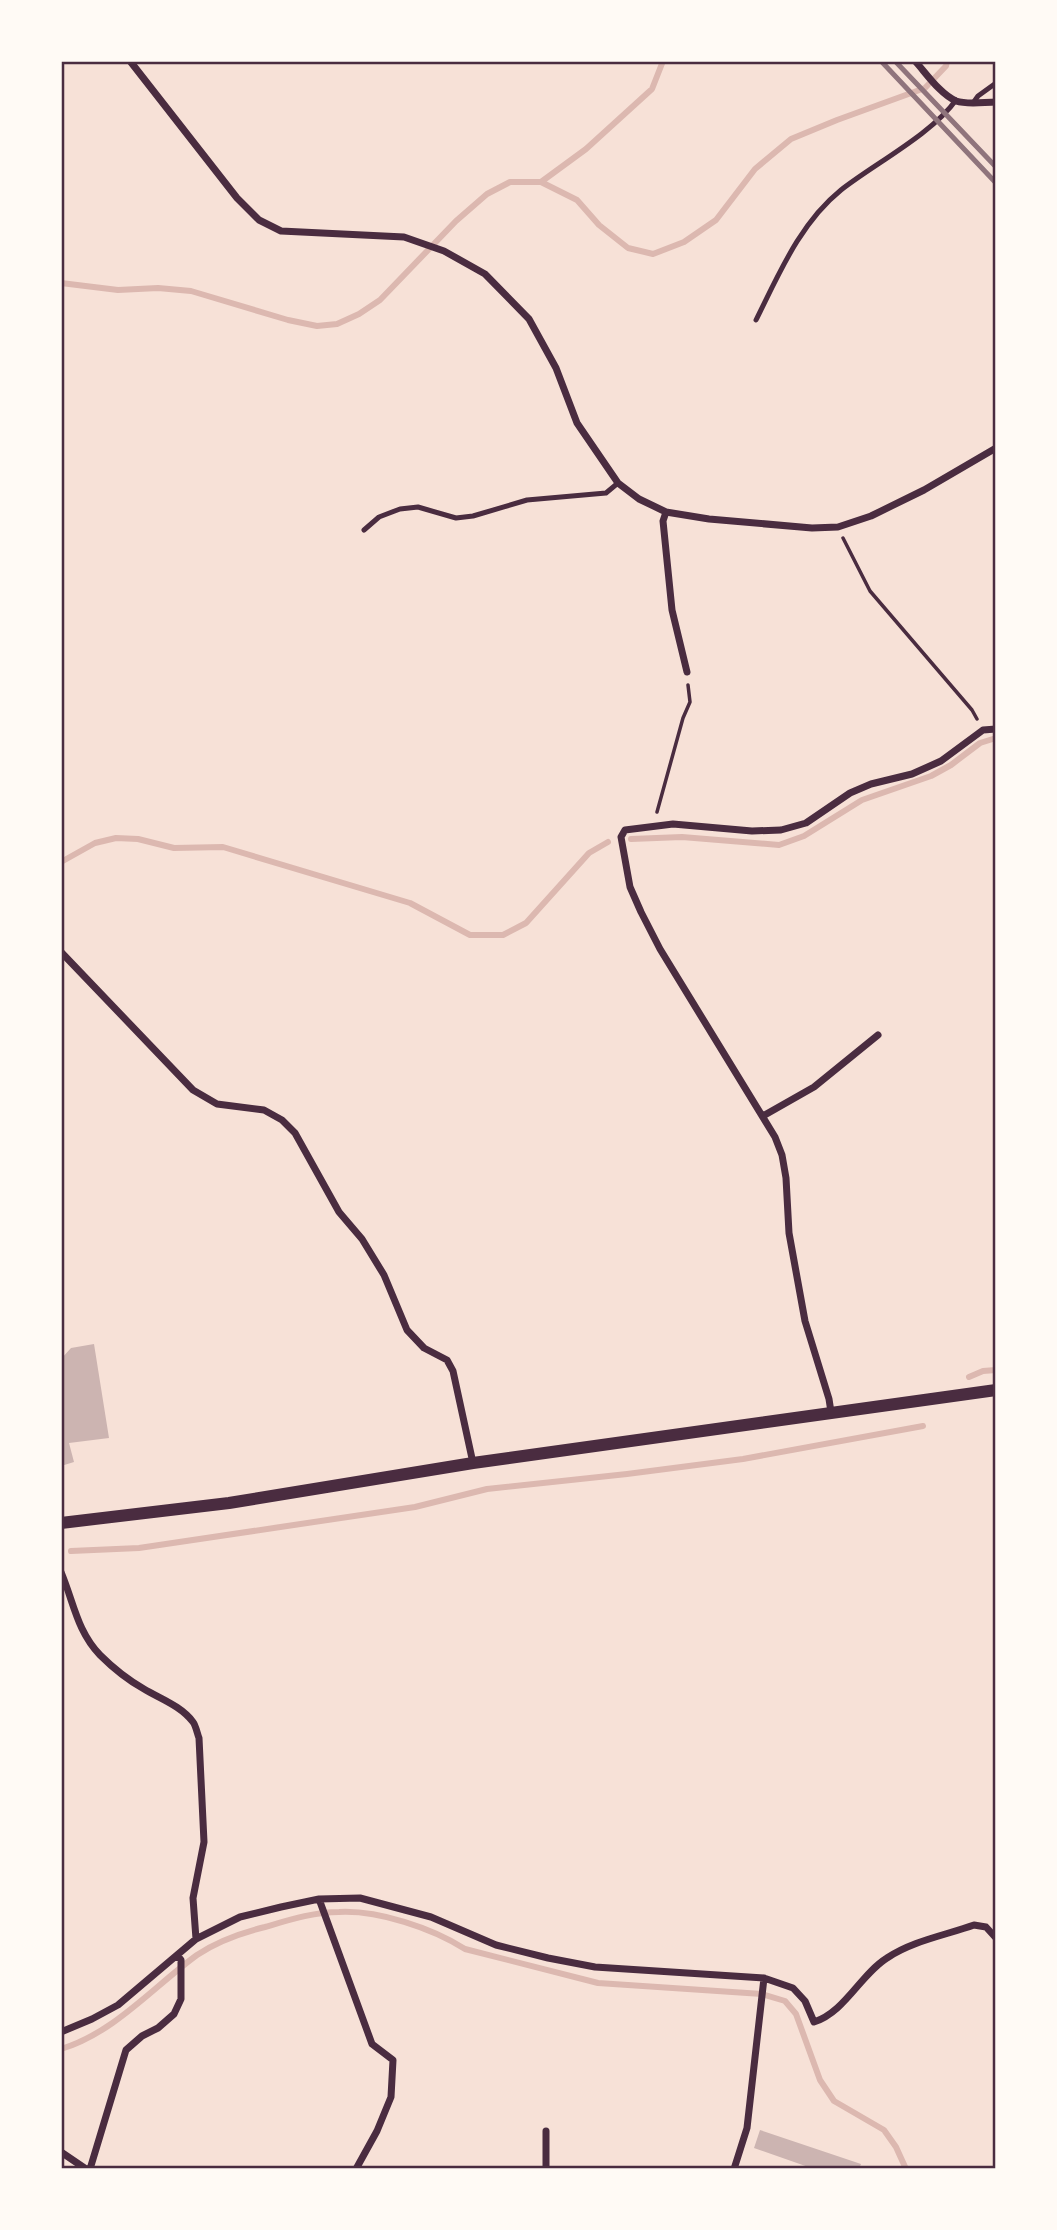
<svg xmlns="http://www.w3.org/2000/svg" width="1057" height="2230" viewBox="0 0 1057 2230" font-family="Cabin,sans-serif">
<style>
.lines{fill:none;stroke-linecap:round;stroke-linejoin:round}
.stream{stroke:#dcb8b0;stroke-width:6}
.building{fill:#ccb4b1}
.path{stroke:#4a2c40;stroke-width:3.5}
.service{stroke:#4a2c40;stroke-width:5}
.minor{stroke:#4a2c40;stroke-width:7}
.tertiary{stroke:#4a2c40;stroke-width:12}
.rail{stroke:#8f747c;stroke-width:5}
.neatline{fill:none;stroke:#4a2c40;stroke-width:2.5}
</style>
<rect width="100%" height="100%" fill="#f7e1d7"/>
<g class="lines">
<!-- stream -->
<path class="stream" d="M541,182L586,149L652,89L663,61
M61,283L118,290L158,288L191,291L288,320L317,326L337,324L359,314L380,300L456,221L487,194L510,182H541L577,200L599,225L628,248L653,254L684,242L716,220L755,169L791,139L837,120L925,88L946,66L947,61
M631,839L682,837L779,845L804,836L862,800L931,776L951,765L980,743L996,738
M61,862L95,843L116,838L138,839L174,848L223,847L410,903L470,935H503L526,923L589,853L608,842
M969,1377L983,1371L996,1370
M71,1551L139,1548L415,1507L487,1489L627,1474L743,1459L923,1426
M61,2049C114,2033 153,1987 197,1955C218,1941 241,1933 265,1927C289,1920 314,1912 339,1912C378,1910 432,1928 465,1949L598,1983L762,1994L785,2001L796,2014L820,2080L834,2101L884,2130L896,2147L906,2169"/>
</g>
<!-- building -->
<path class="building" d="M94,1344L109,1438L69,1443L74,1462L61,1466V1359L71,1348Z
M760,2130L861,2164L859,2169H814L754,2148Z"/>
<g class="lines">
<!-- path -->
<path class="path" d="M843,538L870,591L972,710L977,719
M657,812L683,718L690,702L688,685"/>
<!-- service -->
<path class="service" d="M973,103L978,96L996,83
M756,320C779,274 800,223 841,190C874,164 932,134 956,100
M364,530L379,517L400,509L418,507L456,518L473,516L527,500L606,493L618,483"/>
<!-- minor -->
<path class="minor" d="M130,61L237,198L259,220L281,231L404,237L444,251L485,274L529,319L556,368L577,423L618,483L639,499L666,512L709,519L812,528L838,527L871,516L924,490L996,448
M915,61C926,73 940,94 956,101C968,105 984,102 996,102
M666,512L663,521L672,610L687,672
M61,952L193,1090L217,1104L264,1110L282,1120L295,1133L339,1212L362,1239L384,1275L407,1330L424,1348L447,1360L453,1371L473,1463
M763,1116L814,1087L878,1035
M831,1412L829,1399L805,1321L789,1233L786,1178L782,1155L775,1137L660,949L641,912L630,887L621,837L625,830L673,824L752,831L781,830L806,823L850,793L871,784L912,774L941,761L983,730L996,729
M61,1572C74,1603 77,1631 100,1655C113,1668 128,1680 144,1689C161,1699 181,1706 193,1722C196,1726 197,1733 199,1738L204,1842L193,1898L196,1939
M319,1899L372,2044L393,2060L391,2097L377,2131L356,2169
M61,2032L92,2019L118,2005L196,1939L240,1917L281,1907L319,1899L360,1898L431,1917L496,1945L548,1958L595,1967L764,1978L793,1988L805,2001L814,2022C845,2012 860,1975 887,1958C912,1941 946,1935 974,1925L986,1927L996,1938
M61,2152L86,2169
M90,2169L126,2050L142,2036L158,2028L174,2014L181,1999V1960L177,1955
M546,2169V2131
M734,2169L747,2128L764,1978"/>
<!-- tertiary -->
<path class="tertiary" d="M61,1523L229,1503L473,1463L996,1390"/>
<!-- rail -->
<path class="rail" d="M881,61L996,183
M895,61L996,167"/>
</g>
<!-- border -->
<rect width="1057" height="2230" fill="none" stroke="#fffaf5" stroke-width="126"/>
<rect x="63" y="63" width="931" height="2104" class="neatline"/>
</svg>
